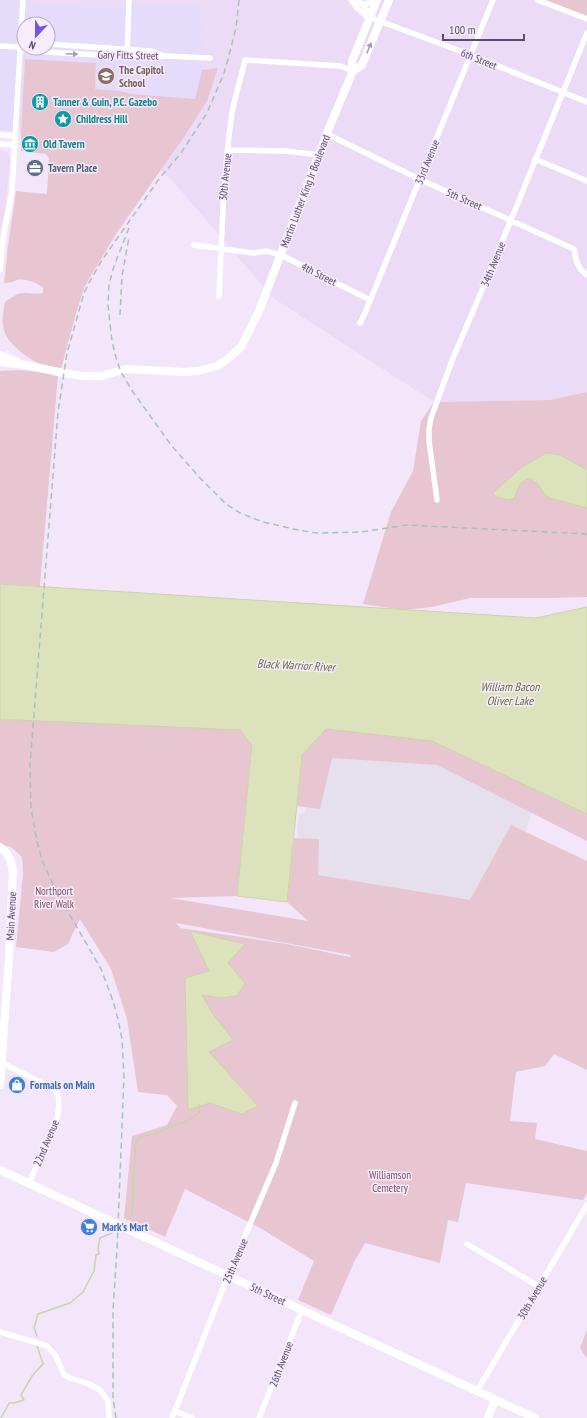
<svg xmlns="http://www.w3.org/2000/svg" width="587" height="1418" viewBox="0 0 587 1418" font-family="'PT Sans Narrow',sans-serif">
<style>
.residential{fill:#ebdbf7}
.commercial{fill:#e5dbfa;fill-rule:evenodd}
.industrial{fill:#e5e0eb}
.green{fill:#e7c6d2;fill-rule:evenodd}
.water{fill:#dce3bc;stroke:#cbd4a3}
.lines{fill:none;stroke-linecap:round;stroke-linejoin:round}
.stream{stroke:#cbd4a3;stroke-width:1.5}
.street{stroke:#fff;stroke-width:5.5}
.secondary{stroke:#fff;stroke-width:8}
.rail{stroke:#a5c3b6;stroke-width:1.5;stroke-dasharray:6 4;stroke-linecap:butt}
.oneway{fill:#a59db1}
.labels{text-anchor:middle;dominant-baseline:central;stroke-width:3;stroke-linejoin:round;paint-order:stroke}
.street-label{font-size:11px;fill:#5b4d72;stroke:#f7ecfe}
.education-label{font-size:11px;font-weight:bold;fill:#785e54;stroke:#f7ecfe;text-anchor:start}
.culture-label{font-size:11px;font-weight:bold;fill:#0d838f;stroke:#f7ecfe;text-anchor:start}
.service-label{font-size:11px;font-weight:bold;fill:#4e5e75;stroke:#f7ecfe;text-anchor:start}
.park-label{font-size:11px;fill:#824c5b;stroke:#f7ecfe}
.shop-label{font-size:11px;font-weight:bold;fill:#366cbe;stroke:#f7ecfe;text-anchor:start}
.water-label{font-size:12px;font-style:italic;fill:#66703e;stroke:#f7ecfe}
</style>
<rect width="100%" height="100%" fill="#f3e6fa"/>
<!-- residential -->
<path class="residential" d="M14,0H587V392L550,400L434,402L273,298L171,179L130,145L139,4L122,7L14,2Z
M0,150L7,151L9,155L10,162L5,210L0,230Z"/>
<!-- commercial -->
<path class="commercial" d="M0,0H14V2L122,7L139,4H201L202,70L196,99L131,94L121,91L95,89L96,63L25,59L21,132L0,130ZM24,24H48V48H24Z"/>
<!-- industrial -->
<path class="industrial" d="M435,739L536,799L496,924L298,878L300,857L297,830L299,814L305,813L314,750Z"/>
<!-- green -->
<path class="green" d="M545,0H587V16Z
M25,59L96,63L95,89L121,91L131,94L195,99L202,70L218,68L207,101L184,137L116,234L85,286L77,310L61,369C57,369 52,370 48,368C35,363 10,347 5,333C1,323 3,312 5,302C10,299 17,293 23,293C30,292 35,295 43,293V287C36,283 25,278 17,280C13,282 9,283 4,283L8,246L16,191L47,194L49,158L46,154L21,151V132Z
M18,370L40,372L58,376L40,586L0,584V371Z
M587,392V597L550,598H470L432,607L403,610L363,604L391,512L413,471L421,421L434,402L550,400Z
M0,720H18L240,730L252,745L237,896L170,898L308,921L287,902L294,838L319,839L318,875L470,900L511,825L587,861V1070L554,1054L545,1066L516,1072L510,1121L537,1123L535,1139L587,1151V1193L583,1200L466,1183L458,1222L448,1220L440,1263L365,1243L354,1262L331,1315L298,1300L314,1261L260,1228L185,1189L165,1237L124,1218L132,1136L167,1125L177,1106L167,1095L138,1092L127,1019L111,969L80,919L73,933L68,944L54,952L16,947L23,874L22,857L11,847L0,845ZM176,923L351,955L350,957L287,944L180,928Z
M326,729L432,741L587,814V841L437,765L332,758L320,809L297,806L302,755Z
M587,1330V1359L580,1348Z"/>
<!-- water -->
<path class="water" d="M546,453L560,455L587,470V508L550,498L545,495L538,484L529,478L520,484L514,498L509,500L496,497L493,493L522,467Z
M0,584L536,618L587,607V814L432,741L326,729L302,755L287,902L237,896L252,745L240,730L18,720H0Z
M190,931L245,944L228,963L245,983L237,996L220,998L202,995L213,1014L233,1040L209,1052L258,1106L242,1114L210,1103L188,1110L185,978L209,971Z"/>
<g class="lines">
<!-- stream -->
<path class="stream" d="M127,1220L132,1215L135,1148L139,1137L155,1134L172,1126L188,1121L199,1113V1105
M37,1336L34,1328L38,1314L70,1303L83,1292L94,1271L96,1255L99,1254L98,1249L100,1238L112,1233
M1,1418L9,1403H14L24,1400L21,1395L32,1376L43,1364L37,1346"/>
<!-- street -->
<path class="street" d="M351,0L357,8L366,16L471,55L587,102
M358,0L367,10L370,17
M538,0L587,19
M361,4L370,3L374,0
M48,44L151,51L164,56
M0,46L20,47L29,51L151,58L165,56L210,58
M127,57L129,0
M327,134L419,179L574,249C576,260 577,268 587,275
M0,135L15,136
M0,144L15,145
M228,150L286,151L319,155
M535,159L587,181
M194,245L253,253L266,251L281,255L370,300
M0,270L3,239L12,191L23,0
M219,296C222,235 223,174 232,113C235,96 241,78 245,60L340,66L353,71
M360,323L365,313L493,0
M437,500L429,441V429L431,418L453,358L491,269L587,33
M0,1062L52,1088L58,1094L59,1101L58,1115L29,1183
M467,1244L538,1286
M0,1332L47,1346L56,1356L64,1374L70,1378L89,1384L100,1390L108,1401L109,1418
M477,1391L587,1205
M175,1411L192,1418
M172,1418L228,1276L276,1163L295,1103
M259,1418L302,1310"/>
<!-- secondary -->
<path class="secondary" d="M353,71L362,65L389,0
M0,355L17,362
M0,362L25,365L64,373L83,376H102L126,369L184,372L198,371L217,366L225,361L241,347L259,311L329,128L353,71L352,61L377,0
M0,847C9,853 11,861 13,871L9,957L0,1085
M0,1170L535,1418
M488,1418L495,1400"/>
<!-- rail -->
<path class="rail" d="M129,228L114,266L109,285L108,305L112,341L116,358L121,372L133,392L171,445L200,478L226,504L240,513L263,522L298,530L317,533L361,532L407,525L587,534
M120,315L122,276L129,237
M116,1418L113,1398V1310L117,1249L124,1077L122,1039L118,1019L113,1001L101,969L56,891L42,860L37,841L31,808L30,765L58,412L67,353L84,293L89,283L102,260L159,179L181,153L207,113L224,73L228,59L236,28L239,0"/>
</g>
<!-- one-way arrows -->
<defs><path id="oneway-solid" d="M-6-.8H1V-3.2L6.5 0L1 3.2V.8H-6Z"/></defs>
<g class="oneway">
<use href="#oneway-solid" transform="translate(369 48) rotate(-68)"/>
<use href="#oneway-solid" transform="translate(72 54) rotate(3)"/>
</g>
<!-- icons -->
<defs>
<symbol id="school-disc" viewBox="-11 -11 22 22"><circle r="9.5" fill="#8d6e63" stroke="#f7ecfe"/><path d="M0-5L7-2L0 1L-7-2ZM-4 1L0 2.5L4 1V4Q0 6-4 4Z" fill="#fff"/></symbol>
<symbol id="building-disc" viewBox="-11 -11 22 22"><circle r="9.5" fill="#0f9aa8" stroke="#f7ecfe"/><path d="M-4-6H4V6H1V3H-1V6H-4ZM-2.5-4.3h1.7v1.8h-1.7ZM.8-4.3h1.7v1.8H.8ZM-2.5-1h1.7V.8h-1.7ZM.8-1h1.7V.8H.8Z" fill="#fff"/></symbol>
<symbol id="sight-disc" viewBox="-11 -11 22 22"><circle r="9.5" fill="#0f9aa8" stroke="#f7ecfe"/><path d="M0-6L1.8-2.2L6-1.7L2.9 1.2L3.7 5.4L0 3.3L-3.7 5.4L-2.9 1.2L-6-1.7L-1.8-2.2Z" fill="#fff"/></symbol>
<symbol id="museum-disc" viewBox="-11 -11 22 22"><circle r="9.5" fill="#0f9aa8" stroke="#f7ecfe"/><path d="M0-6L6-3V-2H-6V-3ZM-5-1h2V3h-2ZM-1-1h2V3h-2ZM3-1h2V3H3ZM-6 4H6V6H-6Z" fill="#fff"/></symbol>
<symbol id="office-disc" viewBox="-11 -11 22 22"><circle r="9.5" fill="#5c6f8a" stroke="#f7ecfe"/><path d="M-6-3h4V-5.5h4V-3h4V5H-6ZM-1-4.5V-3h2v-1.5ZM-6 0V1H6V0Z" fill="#fff"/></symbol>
<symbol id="shop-disc" viewBox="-11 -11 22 22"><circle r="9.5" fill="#3f7fe0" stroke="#f7ecfe"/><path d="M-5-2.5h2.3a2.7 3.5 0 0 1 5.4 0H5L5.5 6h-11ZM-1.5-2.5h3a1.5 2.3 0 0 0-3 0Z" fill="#fff"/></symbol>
<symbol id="supermarket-disc" viewBox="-11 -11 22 22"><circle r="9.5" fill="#3f7fe0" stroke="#f7ecfe"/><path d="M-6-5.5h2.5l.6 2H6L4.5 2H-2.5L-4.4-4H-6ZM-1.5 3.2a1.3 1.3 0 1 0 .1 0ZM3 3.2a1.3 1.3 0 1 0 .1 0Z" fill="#fff"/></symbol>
</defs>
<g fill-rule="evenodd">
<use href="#school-disc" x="96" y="66" width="20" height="20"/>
<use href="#building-disc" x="30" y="92" width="20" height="20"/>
<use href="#sight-disc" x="53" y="109" width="20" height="20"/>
<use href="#museum-disc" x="20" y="134" width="20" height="20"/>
<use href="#office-disc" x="25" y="158" width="20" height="20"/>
<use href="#shop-disc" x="7" y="1075" width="20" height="20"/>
<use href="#supermarket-disc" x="79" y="1217" width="20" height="20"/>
</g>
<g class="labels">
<!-- street labels -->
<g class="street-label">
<text transform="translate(128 55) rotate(1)">Gary Fitts Street</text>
<text transform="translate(479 59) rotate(22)">6th Street</text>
<text transform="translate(427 162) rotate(-68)">33rd Avenue</text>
<text transform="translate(225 177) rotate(-84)">30th Avenue</text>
<text transform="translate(305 191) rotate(-69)">Martin Luther King Jr Boulevard</text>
<text transform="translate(464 199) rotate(24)">5th Street</text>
<text transform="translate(493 264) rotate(-68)">34th Avenue</text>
<text transform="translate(319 274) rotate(27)">4th Street</text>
<text transform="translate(11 916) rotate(-87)">Main Avenue</text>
<text transform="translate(46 1143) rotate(-67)">22nd Avenue</text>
<text transform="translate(235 1261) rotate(-67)">25th Avenue</text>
<text transform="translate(268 1294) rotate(25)">5th Street</text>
<text transform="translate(532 1298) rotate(-60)">30th Avenue</text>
<text transform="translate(281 1364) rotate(-69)">26th Avenue</text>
</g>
<!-- education labels -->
<g class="education-label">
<text x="119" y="70">The Capitol<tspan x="119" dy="13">School</tspan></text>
</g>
<!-- culture labels -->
<g class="culture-label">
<text x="53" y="102">Tanner &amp; Guin, P.C. Gazebo</text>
<text x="76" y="119">Childress Hill</text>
<text x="43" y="144">Old Tavern</text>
</g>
<!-- service labels -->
<g class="service-label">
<text x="48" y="168">Tavern Place</text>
</g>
<!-- park labels -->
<g class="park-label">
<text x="54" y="891">Northport<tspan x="54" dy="13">River Walk</tspan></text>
<text x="390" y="1175">Williamson<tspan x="390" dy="13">Cemetery</tspan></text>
</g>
<!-- shop labels -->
<g class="shop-label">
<text x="30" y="1085">Formals on Main</text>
<text x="102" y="1227">Mark's Mart</text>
</g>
<!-- water labels -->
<g class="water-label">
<text transform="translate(296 665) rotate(3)">Black Warrior River</text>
<text x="510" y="686">William Bacon<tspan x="510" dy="14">Oliver Lake</tspan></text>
</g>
</g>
<!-- north arrow -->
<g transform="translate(36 36) rotate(202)"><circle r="19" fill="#f7ecfe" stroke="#b9acc6"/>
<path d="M0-3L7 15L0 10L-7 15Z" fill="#7655db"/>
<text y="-6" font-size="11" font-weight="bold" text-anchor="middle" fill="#5b4d72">N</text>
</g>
<!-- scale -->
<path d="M443 34v6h81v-6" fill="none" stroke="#5b4d72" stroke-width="2"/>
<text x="449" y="34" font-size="12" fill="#5b4d72" stroke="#f7ecfe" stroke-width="3" paint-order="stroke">100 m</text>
</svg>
